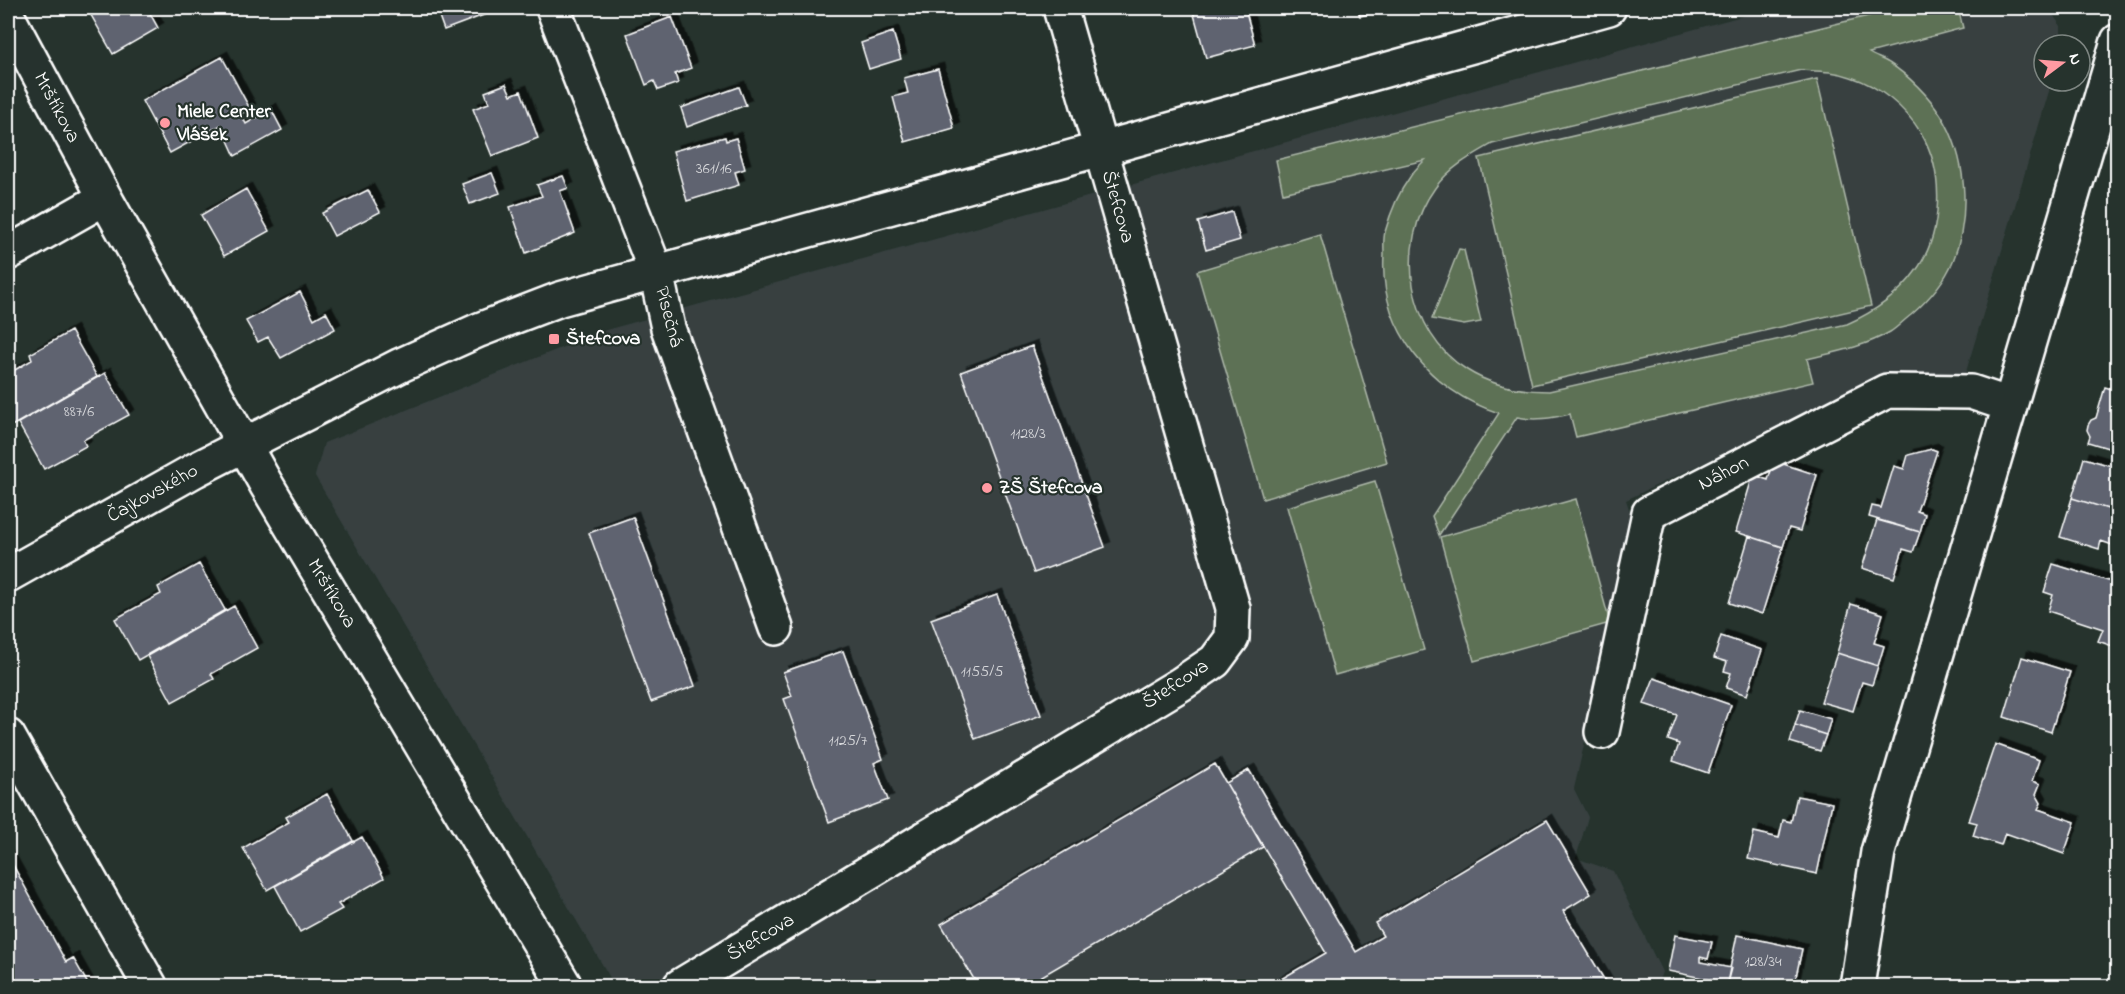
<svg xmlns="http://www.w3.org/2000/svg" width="2125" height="994" viewBox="0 0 2125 994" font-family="'Indie Flower',sans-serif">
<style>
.built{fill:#374141}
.green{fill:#5d7154;stroke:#aeb8aa;stroke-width:1.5;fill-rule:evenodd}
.building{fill:#5f6370;stroke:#fff;stroke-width:1.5;filter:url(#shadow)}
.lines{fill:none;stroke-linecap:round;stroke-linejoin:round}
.minor-casing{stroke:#fff;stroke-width:38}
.minor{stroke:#26332d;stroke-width:33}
.poi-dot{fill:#ff9aa2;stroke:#26332d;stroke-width:2}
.labels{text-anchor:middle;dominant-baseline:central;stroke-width:4.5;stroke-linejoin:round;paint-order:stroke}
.number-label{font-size:16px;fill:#d7d8db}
.street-label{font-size:20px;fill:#fff;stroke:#26332d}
.poi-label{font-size:20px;font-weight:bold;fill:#fff;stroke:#26332d;text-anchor:start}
</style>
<defs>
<filter id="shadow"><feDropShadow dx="5.5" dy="-5.5" stdDeviation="0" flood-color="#0009"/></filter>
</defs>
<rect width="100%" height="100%" fill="#26332d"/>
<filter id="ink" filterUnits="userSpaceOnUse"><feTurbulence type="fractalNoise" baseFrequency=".0167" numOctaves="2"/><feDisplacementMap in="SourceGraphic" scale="12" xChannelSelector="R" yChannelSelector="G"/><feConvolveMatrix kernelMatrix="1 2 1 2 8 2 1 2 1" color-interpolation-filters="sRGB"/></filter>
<g filter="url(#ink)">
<!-- built -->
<path class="built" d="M1771,8H2033L2042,9L2053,15L2061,26V45H2044V81H2052L1965,375L1881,378L1626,500L1634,524L1574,789L1588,817L1576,858L1613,871L1662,972L1657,986H615L315,476L324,443L606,330Z"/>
<!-- green -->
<path class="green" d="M1901,8H1958L1963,28L1869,53C1875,57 1883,59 1889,63C1908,75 1929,96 1941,115C1967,157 1971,215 1953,261C1945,281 1927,301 1911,315C1904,320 1897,328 1890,332C1864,347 1836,352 1807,359L1813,382L1576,437L1570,414C1552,418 1535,421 1517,417L1439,535L1432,516L1499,413C1430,392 1379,328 1384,255C1384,247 1383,239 1385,232C1390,214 1399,192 1410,177C1414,170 1420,165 1425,160L1283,193L1276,160ZM1801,70C1818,71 1835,71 1851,77C1879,86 1906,108 1921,133C1945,173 1943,235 1915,272C1897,297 1874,312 1847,324L1549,391C1519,391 1492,386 1467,370C1407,333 1394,244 1435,188C1449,168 1471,156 1492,144Z
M1817,79L1871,306L1532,385L1479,158Z
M1320,234L1387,462L1263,499L1197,271Z
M1459,249L1464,250L1481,322L1464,325L1432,319Z
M1375,481L1424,650L1335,675L1287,507Z
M1576,499L1610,623L1474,661L1440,537Z"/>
<!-- building -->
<path class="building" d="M87,8H149H147L158,28L113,54Z
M436,8H486L489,13L444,30Z
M1206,8H1245L1255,45L1206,58L1193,11Z
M1357,8H1392L1360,16Z
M672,17L691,68L675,74L678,83L658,90L654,81L646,85L627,34Z
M893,32L901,59L869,69L861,43Z
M222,57L250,109L241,114L246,124L271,109L282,130L235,156L221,125L170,153L142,101Z
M938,69L954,128L905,142L893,97L908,93L904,78Z
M506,84L511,95L521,91L538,138L492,156L473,109L489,103L485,92Z
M739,87L746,105L687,127L681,108Z
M725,137L726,141L736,138L745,169L735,172L739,185L687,201L673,151Z
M492,173L500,193L470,204L462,184Z
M563,176L568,188L560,191L575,233L526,253L510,207L542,196L537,185Z
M246,189L269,231L224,256L201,215Z
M368,190L380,212L334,236L322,213Z
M1232,212L1240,240L1206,250L1198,222Z
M300,292L314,319L326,312L335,329L281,358L268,337L258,342L246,321Z
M71,331L97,377L10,427L8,423V374L32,360L30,354Z
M1032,346L1105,547L1034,573L961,372Z
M105,373L129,415L83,440L86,446L44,469L18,423Z
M2105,387L2118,391V451L2088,442L2090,436L2087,430L2088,425L2091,420L2096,418Z
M1932,449L1937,451L1917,511L1925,514L1920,532L1869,517L1872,506L1881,508L1894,466L1904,469L1908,455Z
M2084,458L2118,468V512L2072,498Z
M1774,461L1817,475L1800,531L1789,528L1783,547L1736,532L1753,475L1768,480Z
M2072,498L2118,512V539L2115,546L2101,541L2099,549L2060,537Z
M633,517L695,686L651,702L589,533Z
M1877,520L1920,532L1913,552L1903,549L1894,578L1862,568Z
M1749,536L1783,547L1762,614L1729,603Z
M199,564L225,610L138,660L115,619L161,594L158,587Z
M2053,564L2118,584V648L2098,641L2103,629L2048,611L2053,595L2044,592Z
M997,595L1041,715L975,739L931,619Z
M1851,604L1883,614L1874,643L1884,646L1878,666L1837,653Z
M234,606L257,648L211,674L214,679L172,702L147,656Z
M1721,636L1762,650L1747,695L1726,688L1731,673L1724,671L1727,662L1714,658Z
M843,651L883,759L874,763L888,800L829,822L784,699L792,696L783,672Z
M1837,653L1878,666L1872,685L1862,682L1853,711L1821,702Z
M2022,657L2070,672L2051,732L2004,717Z
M1654,678L1731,705L1708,773L1673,761L1679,744L1668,740L1677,715L1644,704Z
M1800,710L1831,719L1826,735L1795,725Z
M1795,725L1826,735L1820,751L1790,742Z
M1995,744L2039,760L2032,781L2040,784L2036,794L2041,803L2038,809L2075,822L2064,854L2005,833L2001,845L1973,836L1977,823L1969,821Z
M1215,764L1263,847L1025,986H978L941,924Z
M1249,770L1356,952L1383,936L1375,923L1547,820L1591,894L1563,911L1608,986H1269L1326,953L1226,783Z
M327,794L353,841L267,890L243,848L289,822L286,817Z
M1797,796L1832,803L1817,874L1748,859L1754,832L1779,838L1783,820L1791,822Z
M362,837L384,878L338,904L342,909L300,932L275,886Z
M8,856L66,962L73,958L89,986H8Z
M1675,935L1712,942L1708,959L1700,957V962L1731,968L1727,983L1668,971Z
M1737,935L1802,949L1794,986H1746L1727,983Z
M1711,979L1727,983L1746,986H1710Z"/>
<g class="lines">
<defs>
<path id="minor" d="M553,8L656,272L668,328L776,628
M8,17L105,198L266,484L565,986
M8,253L105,198
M8,575L195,470L401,365L479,330L560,299L1609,8
M1602,732L1649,513L1887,391L1971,392L2010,405
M8,736L150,986
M680,986L1181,684L1215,661L1232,638L1233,608L1060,8
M1857,986L1878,852L2118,41"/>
</defs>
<!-- minor casing -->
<use href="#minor" class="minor-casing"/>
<!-- minor -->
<use href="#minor" class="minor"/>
</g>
</g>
<!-- markers -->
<g class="poi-dot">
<circle cx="165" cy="123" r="6"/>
<rect x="548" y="333" width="12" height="12" rx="3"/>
<circle cx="987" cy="488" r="6"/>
</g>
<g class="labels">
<!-- number labels -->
<g class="number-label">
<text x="714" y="169">361/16</text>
<text x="79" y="412">887/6</text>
<text x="1028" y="434">1128/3</text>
<text x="982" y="672">1155/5</text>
<text x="848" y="741">1125/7</text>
<text x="1763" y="962">128/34</text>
</g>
<!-- street labels -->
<g class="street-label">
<text transform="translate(56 108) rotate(62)">Mrštíkova</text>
<text transform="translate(1117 207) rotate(74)">Štefcova</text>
<text transform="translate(668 317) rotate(75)">Písečná</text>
<text transform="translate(1724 474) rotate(-27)">Náhon</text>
<text transform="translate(153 494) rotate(-29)">Čajkovského</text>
<text transform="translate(331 594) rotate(59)">Mrštíkova</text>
<text transform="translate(1176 685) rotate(-33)">Štefcova</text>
<text transform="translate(761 938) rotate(-31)">Štefcova</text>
</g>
<!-- poi labels -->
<g class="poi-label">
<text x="177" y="112">Miele Center<tspan x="177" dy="23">Vlášek</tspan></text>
<text x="566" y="339">Štefcova</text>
<text x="999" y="488">ZŠ Štefcova</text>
</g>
</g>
<!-- margin -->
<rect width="2125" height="994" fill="none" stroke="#26332d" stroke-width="30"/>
<rect x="15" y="15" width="2095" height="964" fill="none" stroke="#fff" stroke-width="2" filter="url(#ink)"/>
<!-- north arrow -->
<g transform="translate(2062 63) rotate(74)"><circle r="28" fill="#26332d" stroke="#7d8581" stroke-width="1.5"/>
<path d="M0-4.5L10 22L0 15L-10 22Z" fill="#ff9aa2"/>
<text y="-9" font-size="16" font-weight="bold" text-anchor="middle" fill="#ffffff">N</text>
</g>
</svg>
